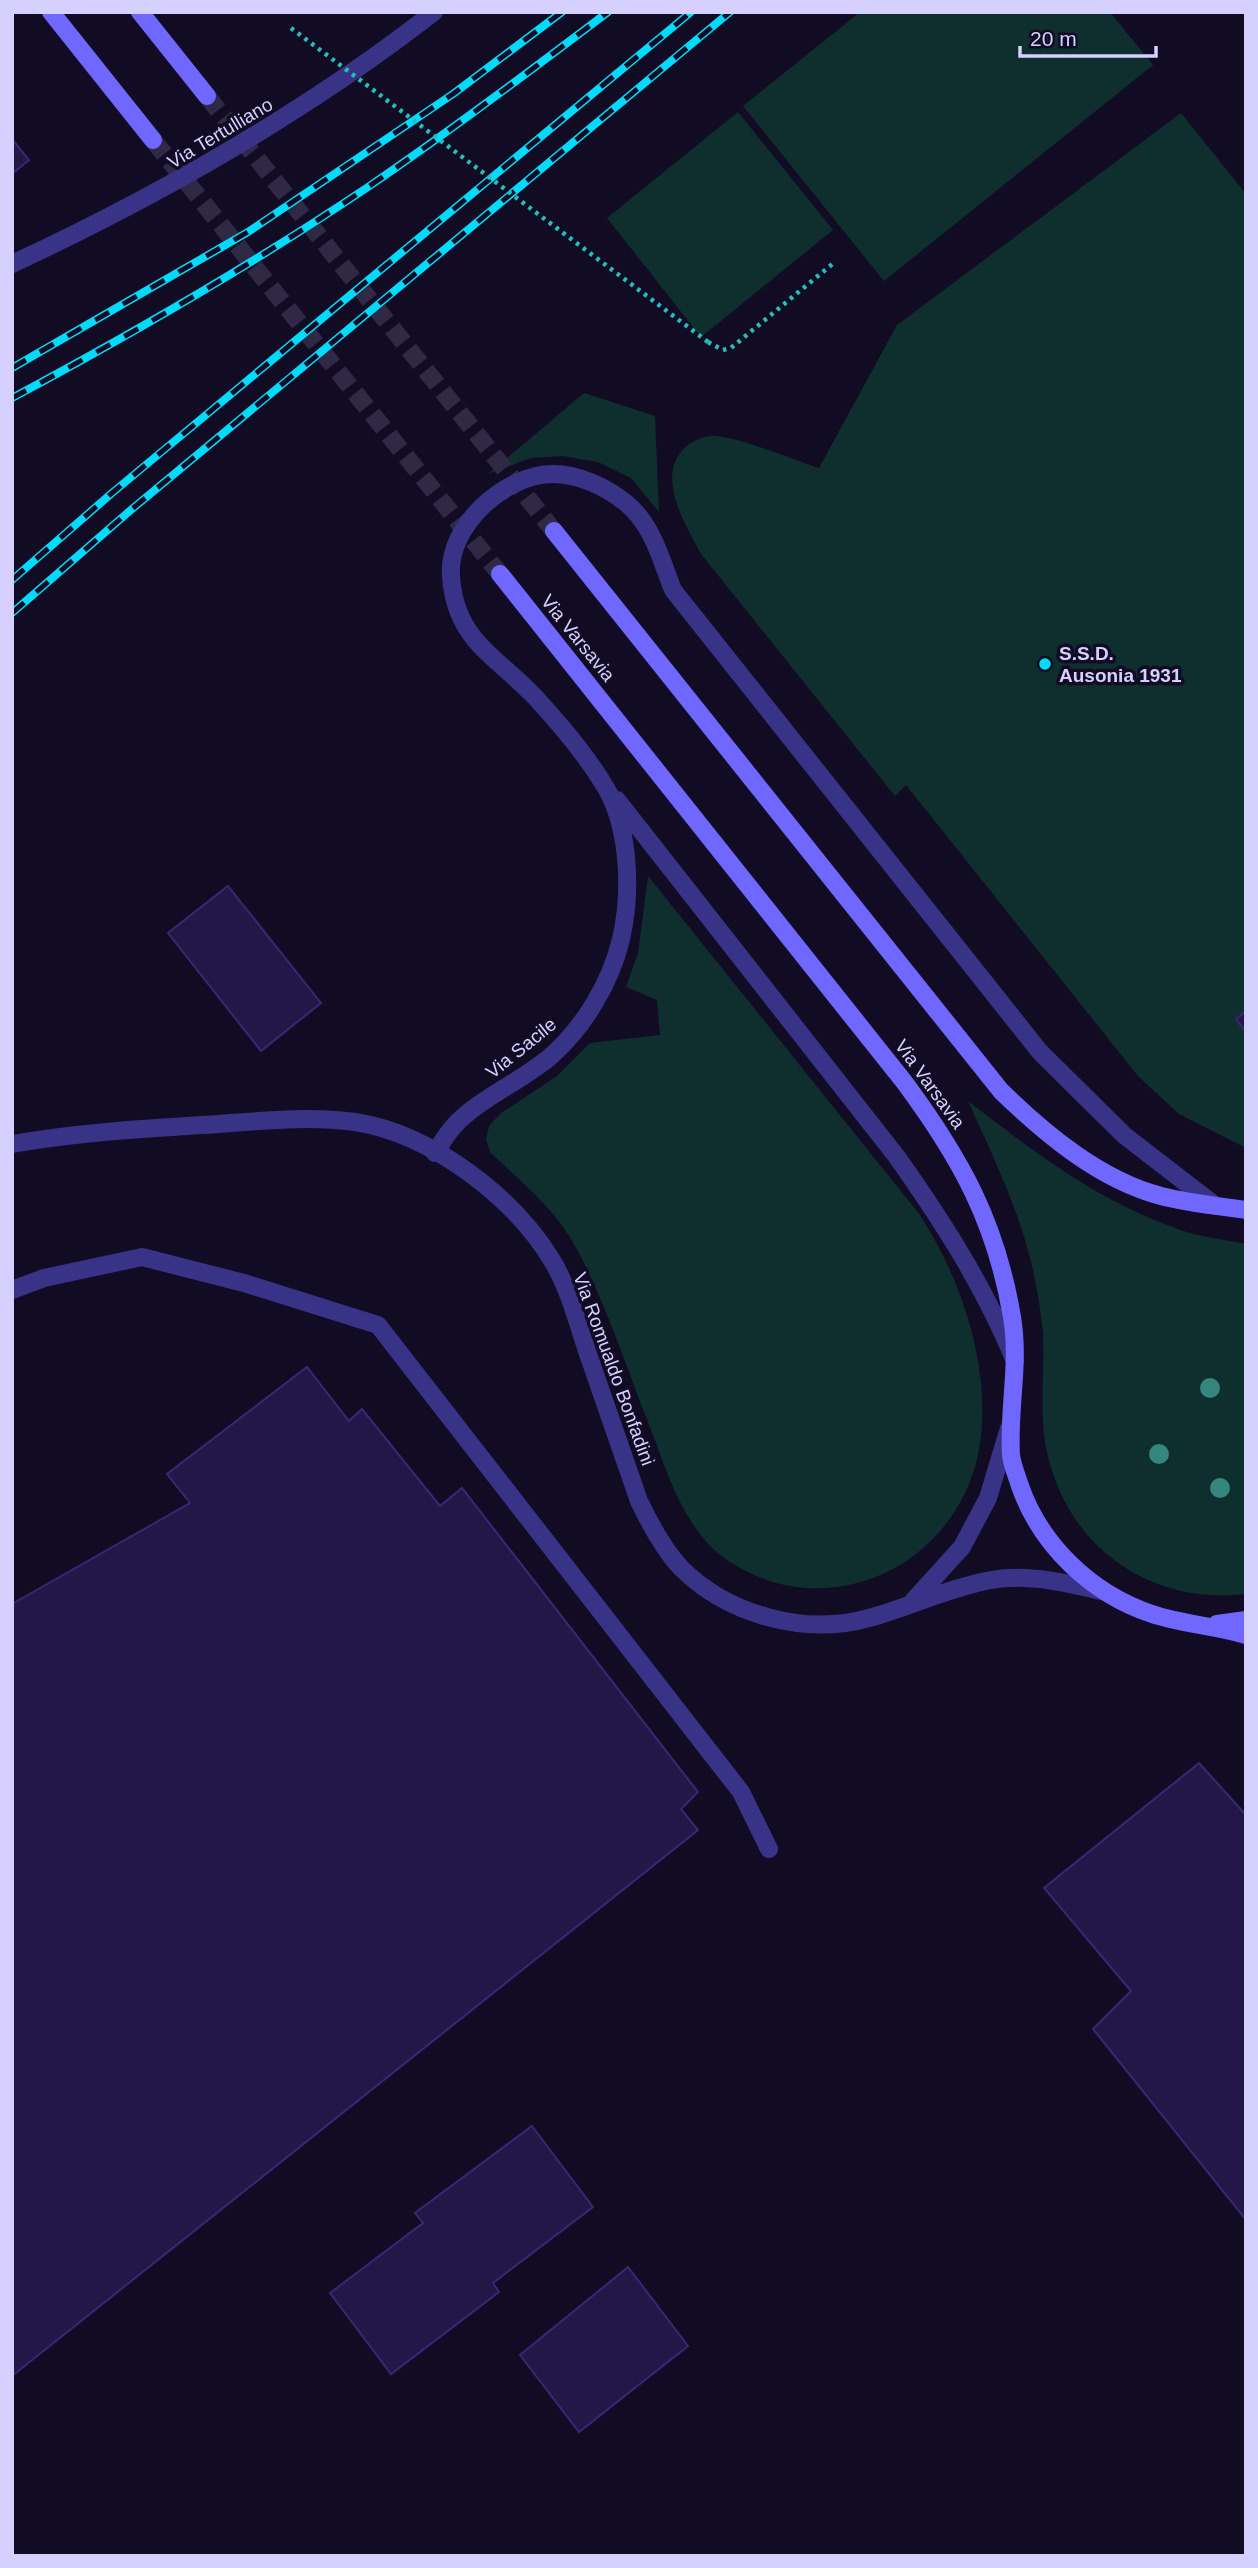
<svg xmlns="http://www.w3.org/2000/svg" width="1258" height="2568" viewBox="0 0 1258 2568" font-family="Arial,sans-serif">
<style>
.green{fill:#0f2f2f}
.building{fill:#221747;stroke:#382775;stroke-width:2}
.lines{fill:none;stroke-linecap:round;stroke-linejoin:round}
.secondary-tunnel{stroke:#2f2945;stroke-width:18;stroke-dasharray:18 9;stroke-linecap:butt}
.path{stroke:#24bfba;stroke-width:4.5;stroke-dasharray:3.5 5;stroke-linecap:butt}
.lane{stroke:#393387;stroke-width:18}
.street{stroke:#393387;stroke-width:18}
.secondary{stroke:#6f67ff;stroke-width:18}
.rail-casing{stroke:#00dbfb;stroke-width:8}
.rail{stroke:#110c24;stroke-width:5;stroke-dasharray:16;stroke-linecap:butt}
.path-bridge{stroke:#24bfba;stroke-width:4.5;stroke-dasharray:3.5 5;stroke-linecap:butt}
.tree{fill:#34867e}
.poi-dot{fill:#00dbfb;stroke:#110c24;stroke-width:2.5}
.labels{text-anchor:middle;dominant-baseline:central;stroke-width:7;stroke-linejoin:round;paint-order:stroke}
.street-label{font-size:19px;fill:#d6d0ff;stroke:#110c24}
.poi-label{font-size:19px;font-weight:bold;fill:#d6d0ff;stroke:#110c24;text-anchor:start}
</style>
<rect width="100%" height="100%" fill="#110c24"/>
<!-- green -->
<path class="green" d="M860,12H1110L1153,65L884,281L743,106Z
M738,112L833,230L701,337L607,218Z
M1181,113L1246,194V1148L1179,1114L1138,1076L906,785L895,796L701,554C686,526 653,473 687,446C695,440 706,435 717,436C744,439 791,459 819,468L897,325Z
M584,393L655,416L659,512L631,478L598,462L563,456L531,458L488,474Z
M648,876L920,1215C960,1277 989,1360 981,1436C968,1558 836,1630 730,1562C684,1532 668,1474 650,1427C626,1367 606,1302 575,1246C554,1207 521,1182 490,1152L486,1139L489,1126L501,1113L557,1076L590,1043L660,1035L657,1000L626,987L638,953Z
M968,1101C1037,1154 1094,1199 1178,1229C1199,1237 1223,1239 1246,1244V1594C1151,1605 1070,1549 1048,1456C1038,1417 1045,1373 1043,1333C1041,1314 1038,1294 1034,1275C1021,1213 994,1159 968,1101Z"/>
<!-- building -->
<path class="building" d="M12,139L29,160L12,174Z
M228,886L321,1003L261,1051L168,933Z
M1246,1011V1032L1236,1019Z
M307,1367L349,1421L362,1409L440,1506L462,1488L698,1792L681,1809L698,1830L12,2376V1604L190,1503L167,1474Z
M1199,1763L1246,1815V2220L1093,2029L1131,1991L1044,1888Z
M532,2126L593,2207L493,2283L499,2292L391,2374L330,2293L423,2223L415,2213Z
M628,2267L688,2346L579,2432L520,2355Z"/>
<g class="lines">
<!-- secondary-tunnel -->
<path class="secondary-tunnel" d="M207,96L554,531
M153,140L500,574"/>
<!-- path -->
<path class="path" d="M708,342L723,350L731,348L836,261"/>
<!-- lane -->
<path class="lane" d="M617,800L897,1157C943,1222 984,1286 1015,1361
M435,1153C441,1144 446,1135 453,1127C476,1100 524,1080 551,1056C584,1027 611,982 621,939C632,891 630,822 601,780C583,751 558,722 535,697C496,656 455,640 451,576C447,526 505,474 553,474C579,474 606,487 626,503C653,525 661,560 673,590L1040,1052L1124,1135L1216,1206
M12,1290L44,1278L142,1257L244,1283L378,1325L741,1792L769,1849"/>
<!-- street -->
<path class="street" d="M12,264C162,194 303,114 434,12
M12,1144C75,1133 138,1129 202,1125C252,1122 305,1115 355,1122C432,1134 514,1197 553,1262C569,1289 577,1321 587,1351C604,1401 622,1451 639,1501C650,1524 663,1549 681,1568C728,1615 805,1636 869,1618C910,1607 948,1588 991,1580C1027,1573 1066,1583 1101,1591
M913,1601L962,1547L988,1498L1009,1428"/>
<!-- secondary -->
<path class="secondary" d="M51,12L153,140
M140,12L207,96
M554,531L1001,1091C1045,1134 1100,1180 1161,1196C1188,1203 1218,1206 1246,1210
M500,574L905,1083C961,1159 996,1222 1012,1317C1020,1364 1008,1409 1011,1455C1012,1465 1017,1476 1020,1486C1041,1546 1092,1594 1152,1614C1182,1624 1215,1626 1246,1635
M1217,1624L1246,1620"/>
<defs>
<path id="rail" d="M12,368L248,232L453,94L562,12
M12,398C134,333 253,264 368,187C450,131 529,72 608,12
M12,580L112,493L691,12
M12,613L132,509L730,12"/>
</defs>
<!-- rail casing -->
<use href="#rail" class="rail-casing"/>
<!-- rail -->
<use href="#rail" class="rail"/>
<!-- path-bridge -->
<path class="path-bridge" d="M291,28L708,342"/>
</g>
<!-- trees -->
<g class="tree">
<circle cx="1210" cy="1388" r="10"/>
<circle cx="1159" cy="1454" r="10"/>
<circle cx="1220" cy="1488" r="10"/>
</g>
<!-- markers -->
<circle class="poi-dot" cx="1045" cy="664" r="7"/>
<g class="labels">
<!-- street labels -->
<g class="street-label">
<text transform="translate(220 133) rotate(-31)">Via Tertulliano</text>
<text transform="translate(578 638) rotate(51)">Via Varsavia</text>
<text transform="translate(521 1048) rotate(-39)">Via Sacile</text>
<text transform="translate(930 1084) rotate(54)">Via Varsavia</text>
<text transform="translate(614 1369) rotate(70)">Via Romualdo Bonfadini</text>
</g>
<!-- poi labels -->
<g class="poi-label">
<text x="1059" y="653">S.S.D.<tspan x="1059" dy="22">Ausonia 1931</tspan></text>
</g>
</g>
<!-- border -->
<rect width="1258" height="2568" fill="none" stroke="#d6d0ff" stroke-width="28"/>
<!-- scale -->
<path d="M1020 46v10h136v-10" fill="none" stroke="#d6d0ff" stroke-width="3.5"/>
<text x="1030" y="46" font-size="21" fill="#d6d0ff" stroke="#110c24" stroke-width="5" paint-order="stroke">20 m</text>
</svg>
